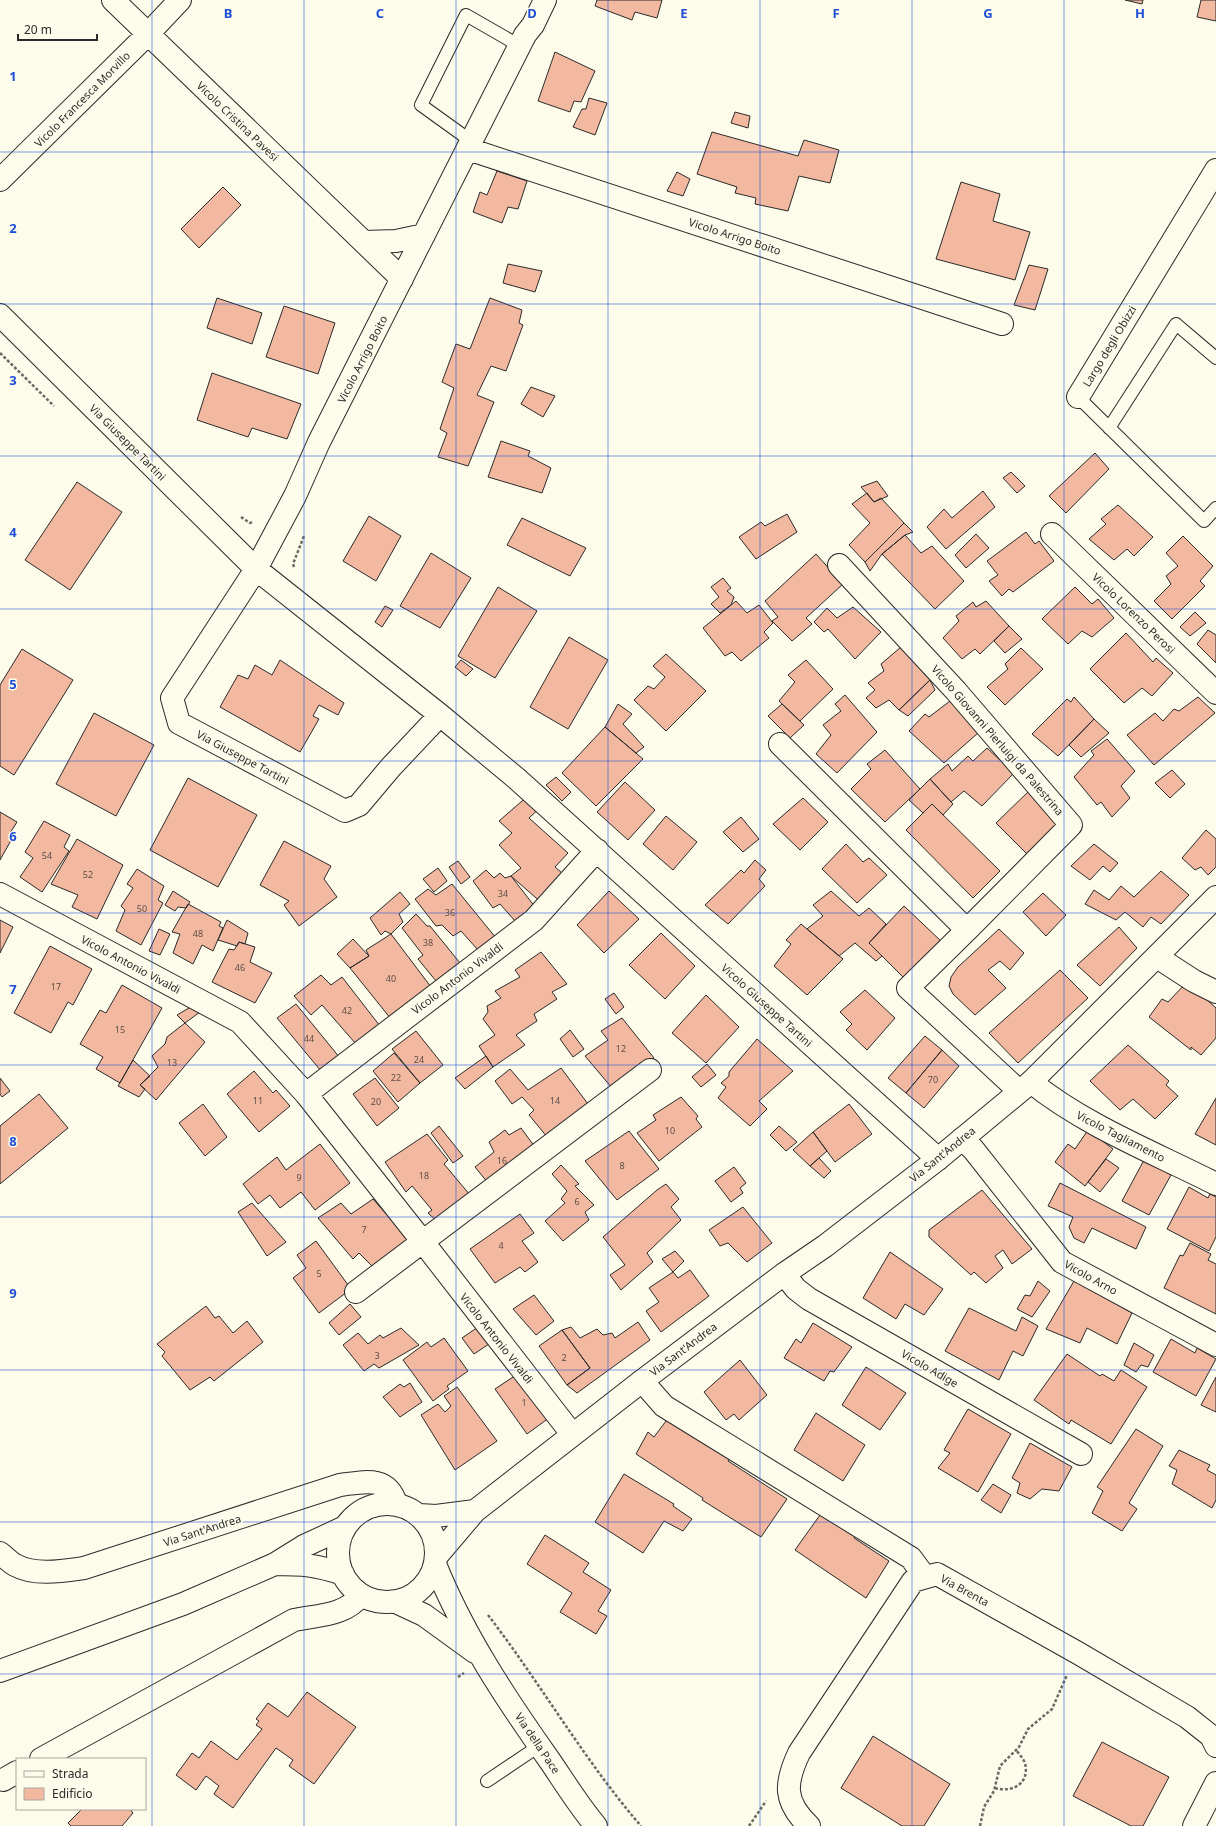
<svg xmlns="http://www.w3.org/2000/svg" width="1216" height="1826" viewBox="0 0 1216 1826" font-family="'Noto Sans',sans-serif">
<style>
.building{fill:#f2b8a0;stroke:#2b2b2b}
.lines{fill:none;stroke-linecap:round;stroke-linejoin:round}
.lane-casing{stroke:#2b2b2b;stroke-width:14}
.street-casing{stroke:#2b2b2b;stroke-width:24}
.secondary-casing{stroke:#2b2b2b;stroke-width:24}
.path{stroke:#6a6964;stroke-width:2.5;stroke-dasharray:3 2;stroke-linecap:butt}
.lane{stroke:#fdfbea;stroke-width:12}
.street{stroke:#fdfbea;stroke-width:22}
.secondary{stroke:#fdfbea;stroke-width:22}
.grid{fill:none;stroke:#1d4ed8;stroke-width:1;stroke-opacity:0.55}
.labels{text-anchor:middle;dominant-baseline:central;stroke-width:3;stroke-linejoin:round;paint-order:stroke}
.number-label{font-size:9px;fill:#5d4e48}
.street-label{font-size:11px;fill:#2b2b2b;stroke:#fdfbea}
.grid-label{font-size:13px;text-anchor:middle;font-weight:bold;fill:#1d4ed8;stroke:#fdfbea;stroke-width:3;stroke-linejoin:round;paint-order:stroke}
</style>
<rect width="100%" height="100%" fill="#fdfbea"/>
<!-- building -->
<path class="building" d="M597,0H662L657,18L635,12L632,20L595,6Z
M1125,0H1143L1142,4Z
M1201,0H1216V21L1197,17Z
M555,52L595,71L581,102L574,101L570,112L538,101Z
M589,98L607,103L595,135L573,127L582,109H586Z
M735,112L750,116L748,128L731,123Z
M712,132L798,156L804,140L839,150L830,183L799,176L788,211L755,204L756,198L735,193L737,187L697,174Z
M497,171L527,181L518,209L508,207L502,223L473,212L480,192L487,195Z
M677,172L690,179L683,196L667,191Z
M961,182L1000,194L993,221L1030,232L1015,280L936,259Z
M223,187L241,205L199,248L181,229Z
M508,264L542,271L535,292L503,283Z
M1029,265L1048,269L1035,310L1014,305Z
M217,298L262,313L252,344L207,328Z
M490,298L522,310L519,323L523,325L506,371L491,366L477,395L494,402L468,466L438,457L447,433L440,429L454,388L442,382L456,344L470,349Z
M284,306L335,323L318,374L266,357Z
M212,373L301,404L287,439L252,428L248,437L197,420Z
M531,387L555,396L543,417L521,404Z
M501,441L530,451L528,456L551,468L542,493L488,477Z
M1095,453L1109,469L1066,513L1049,496Z
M1011,472L1025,486L1017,493L1003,478Z
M877,481L888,496L874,502L861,487Z
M77,482L122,512L70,590L25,560Z
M983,491L995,507L946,549L927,527L944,509L952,518Z
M867,493L874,502L881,498L904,523L865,562L849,545L870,523L852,504Z
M1118,505L1153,537L1134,556L1127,549L1114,560L1089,539L1106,524L1101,519Z
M787,514L797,532L756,559L739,537L761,522L765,526Z
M369,516L401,536L376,581L343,561Z
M522,518L586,548L570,576L507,545Z
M904,523L913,532L905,535L882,554L870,571L865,562Z
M1026,532L1035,544L1039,541L1054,561L1013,592L1009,589L1002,596L989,581L998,575L987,561Z
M976,534L989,548L966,568L955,555Z
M905,535L921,553L932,546L964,581L935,609L882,554Z
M1183,536L1213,566L1200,581L1205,586L1172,619L1154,601L1171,584L1166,576L1178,566L1166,553Z
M431,553L471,578L440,628L400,606Z
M816,554L843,584L806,618L812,624L792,641L772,621L778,617L765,601Z
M723,578L731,588L727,591L734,597L731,605L720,613L711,604L719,597L711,587Z
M498,587L537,611L495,678L458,656Z
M1075,587L1092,604L1098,599L1114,618L1092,637L1082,631L1068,644L1042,619Z
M736,601L747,613L759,605L773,623L764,632L769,638L741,661L732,652L725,656L703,628Z
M986,601L1009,626L980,654L975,649L962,659L943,638L959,621L956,616L973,602L976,607Z
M385,606L393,610L382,627L375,622Z
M853,607L881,632L855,659L828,629L824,632L814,622L827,608L837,618Z
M1195,612L1206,623L1190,636L1180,627Z
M1009,626L1022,639L1005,653L994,641Z
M1208,630L1216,635V663L1197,644Z
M1126,633L1153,662L1156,658L1173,673L1152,696L1142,688L1124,703L1090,669Z
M569,637L608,660L568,729L530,707Z
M901,647L930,680L899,710L889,700L876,708L866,698L875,690L868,683L884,671L881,664Z
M1021,648L1043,669L1005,705L987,687L1008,669L1005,664Z
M22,649L73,680L14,775L0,766V685Z
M666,654L706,691L666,731L634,700L648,686L654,689L665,677L653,666Z
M280,660L344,703L338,715L319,705L313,716L319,719L300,752L220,707L238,675L248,679L255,665L272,675Z
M461,660L473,669L466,676L455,667Z
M806,660L833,689L800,721L779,701L795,682L788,675Z
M930,680L935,690L908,716L899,710Z
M845,695L877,732L837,773L816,754L831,735L823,725L841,711L835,704Z
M1074,697L1094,719L1058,756L1032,734L1067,699L1071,702Z
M1198,697L1215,713L1154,765L1127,735L1155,713L1163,721L1174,709L1179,711Z
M950,701L978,733L944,763L909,731L925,714L929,717Z
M618,704L632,714L623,724L644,747L636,753L605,727Z
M782,704L804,725L790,738L768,716Z
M94,713L154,745L116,816L56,784Z
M1094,719L1109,733L1081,757L1069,745Z
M605,727L643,759L596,806L562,773Z
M1107,739L1135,771L1121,786L1130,798L1112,817L1101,802L1097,805L1074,777L1094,755L1091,751Z
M987,748L1014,773L982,806L964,791L951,802L930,779L948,764L952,771L968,756L973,761Z
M885,750L920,789L885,822L851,789L871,769L867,764Z
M1172,770L1185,784L1170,798L1155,783Z
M556,777L571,792L562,801L546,785Z
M188,778L257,815L218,887L150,850Z
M930,779L953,804L943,815L932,804L923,813L909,800Z
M625,782L655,810L628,840L597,812Z
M1029,791L1061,824L1028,855L996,823Z
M529,795L542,806L529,818L568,853L555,867L569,879L544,905L511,876L521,868L499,845L512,833L499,821Z
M803,798L828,822L800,850L773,824Z
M932,804L1000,871L973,898L906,830Z
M0,812L17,822L10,833L14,835L0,860Z
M666,816L697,842L673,870L643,844Z
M741,817L759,839L743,852L723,832Z
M44,821L70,835L64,847L69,851L42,892L20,877L33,858L25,852Z
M1206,830L1216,839V867L1208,875L1201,867L1195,870L1182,858Z
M77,839L123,865L97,919L72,907L78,895L51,884Z
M284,841L331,866L324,879L337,897L299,926L284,905L289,901L260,885Z
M846,844L863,862L869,858L887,875L857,903L822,869Z
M1094,844L1118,863L1110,872L1103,866L1090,880L1071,866Z
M755,860L766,870L759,879L765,886L728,924L705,905L741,870L744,873Z
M458,861L470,877L461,884L449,867Z
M438,868L447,881L434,892L423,879Z
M137,869L164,886L158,900L163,903L141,945L116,931L125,910L121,906L133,888L127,884Z
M486,870L494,878L500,873L505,878L511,876L539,912L515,921L500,904L493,908L473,881Z
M1161,871L1189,895L1161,924L1151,917L1143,927L1125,912L1116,920L1085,904L1094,890L1109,900L1121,886L1134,897Z
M452,884L496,938L478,950L461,931L453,936L442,925L436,926L415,899L428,889L436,895Z
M173,891L190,902L186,908L178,907L175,911L165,905Z
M609,891L639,919L604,953L577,925Z
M831,891L859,916L869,908L886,924L869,943L882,956L876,961L855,943L839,956L807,929L823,916L813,905Z
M400,892L410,904L399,914L403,922L391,934L385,931L381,935L370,918Z
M1043,893L1066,915L1046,936L1023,912Z
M188,904L221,922L219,926L223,928L213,951L202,945L193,964L173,953L180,934L172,932Z
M904,906L942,942L904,978L869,943Z
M416,914L427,926H430L460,963L436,981L418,959L423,955L402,928Z
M0,920L13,927L0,953Z
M227,920L248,933L245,944L239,942L237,946L218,940Z
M801,924L843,959L807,995L774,966L791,944L786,940Z
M1119,927L1137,948L1100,986L1077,965Z
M159,929L170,934L160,955L149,951Z
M999,929L1024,953L1010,970L1000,961L988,970L1006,988L975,1015L953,994L949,986L951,977L958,967Z
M661,933L695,966L665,999L629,965Z
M391,934L431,987L391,1019L350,968L369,956L366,950Z
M353,939L369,956L350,968L337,954Z
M239,942L255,947L250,962L272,973L255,1003L212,982L229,949L234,950Z
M50,946L92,969L73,1005L68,1002L51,1033L14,1013Z
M541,952L567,984L552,992L557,999L534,1014L537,1021L516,1035L525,1045L493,1067L479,1046L495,1035L483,1019L488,1012L487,1006L501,998L495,991L520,977L515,970Z
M1060,970L1088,998L1018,1063L989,1033Z
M321,975L331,985L342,977L380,1026L356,1044L322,1005L311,1015L294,996Z
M1187,982L1216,1008V1038L1201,1055L1191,1047V1050L1149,1017L1162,999L1168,1002Z
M122,985L162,1008L120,1083L96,1069L103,1057L80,1044L100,1010L106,1013Z
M865,990L895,1018L867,1050L846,1030L852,1024L840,1012Z
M614,993L624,1007L616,1014L605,999Z
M706,995L739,1027L706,1063L672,1033Z
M296,1004L340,1058L321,1071L277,1018Z
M194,1005L200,1012L185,1023L177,1015Z
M622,1018L654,1058L612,1088L585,1056L608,1040L601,1031Z
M185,1023L205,1042L156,1100L140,1085L158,1067L152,1056L165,1044L167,1037Z
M570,1030L584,1049L573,1057L560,1039Z
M416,1031L443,1065L420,1083L392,1049Z
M925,1036L942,1050L906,1093L888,1078Z
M757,1039L793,1071L759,1101L767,1109L750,1126L718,1098L726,1087L721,1083L729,1076V1072Z
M1128,1045L1169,1081L1166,1085L1178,1096L1155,1119L1133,1099L1120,1110L1090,1081Z
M942,1050L959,1066L924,1108L906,1093Z
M394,1053L420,1083L398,1102L373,1071Z
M486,1056L493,1067L465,1089L455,1078Z
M133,1060L150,1076L140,1085L145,1089L139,1097L118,1086Z
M707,1064L716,1075L701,1087L692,1077Z
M561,1068L591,1108L548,1138L529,1115L534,1110L522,1097L512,1104L495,1081L510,1069L528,1090Z
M254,1071L273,1093L276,1090L290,1106L259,1132L227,1094Z
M0,1078L10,1091L2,1097L0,1094Z
M375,1078L399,1108L377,1126L353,1094Z
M39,1094L68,1128L0,1184V1126Z
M681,1097L698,1116L696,1119L702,1127L659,1161L637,1133L656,1120L653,1115Z
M1216,1098V1145L1195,1134Z
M203,1104L227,1137L205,1156L179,1123Z
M849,1104L872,1134L835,1162L813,1132Z
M439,1126L463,1156L453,1163L431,1133Z
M779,1126L797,1142L786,1151L770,1135Z
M521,1128L535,1147L488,1183L475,1167L494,1152L489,1142L505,1130L509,1135Z
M1088,1130L1113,1149L1085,1186L1055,1162L1068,1144L1075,1149Z
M629,1131L659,1169L617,1200L585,1161Z
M813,1132L827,1151L810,1166L793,1150Z
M427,1134L448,1160L444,1164L470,1195L442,1226L428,1213L432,1210L412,1186L406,1192L385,1162Z
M320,1144L350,1183L315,1210L301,1192L280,1208L270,1195L258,1204L243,1184L277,1157L286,1170Z
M819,1158L831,1171L824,1178L810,1166Z
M1106,1159L1119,1168L1100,1192L1088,1182Z
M1144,1160L1171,1175L1149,1215L1122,1201Z
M561,1165L579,1184L575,1186L594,1205L585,1212L589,1220L563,1241L545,1221L565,1203L561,1199L567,1191L552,1174Z
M734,1167L746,1183L740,1188L743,1193L731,1202L715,1181Z
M1060,1183L1146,1227L1136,1249L1092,1228L1084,1243L1074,1238L1069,1227L1073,1217L1048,1206Z
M666,1184L679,1199L671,1207L681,1220L647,1253L653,1262L621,1290L610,1275L625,1265L603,1237L657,1190Z
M1189,1187L1208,1198L1210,1194L1216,1197V1237L1209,1251L1167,1229Z
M982,1190L1032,1249L1012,1264L1003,1250L995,1256L1003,1268L986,1283L974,1272L971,1275L929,1237V1230Z
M373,1199L409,1240L375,1269L359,1253L353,1259L318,1218L341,1203L351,1214Z
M252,1203L286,1242L267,1256L238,1212Z
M743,1207L772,1243L747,1262L728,1243L720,1246L709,1230Z
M520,1214L534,1233L522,1241L538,1262L525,1272L520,1267L495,1283L470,1249Z
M316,1241L351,1289L319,1313L293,1278L306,1268L297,1255Z
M1190,1243L1211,1254L1208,1260L1216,1264V1314L1164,1288L1180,1255L1183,1256Z
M675,1251L684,1261L673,1272L662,1259Z
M890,1252L943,1289L924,1315L905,1304L896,1319L863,1298Z
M690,1270L709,1296L661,1332L646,1311L659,1302L649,1288L673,1272L678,1278Z
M1038,1281L1050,1291L1032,1317L1017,1309L1025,1295L1030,1296Z
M1074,1281L1132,1313L1117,1344L1087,1328L1080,1343L1046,1329Z
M534,1295L554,1321L536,1335L513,1309Z
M350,1304L361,1317L339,1335L329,1323Z
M206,1306L215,1318L219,1316L233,1333L247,1321L263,1342L214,1381L210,1377L190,1390L162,1356L165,1352L157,1344Z
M969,1308L1016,1331L1022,1317L1038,1326L1023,1356L1013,1351L999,1380L945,1351Z
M638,1322L650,1340L577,1393L567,1385L590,1368L562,1330L571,1327L580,1338L597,1329L603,1335L612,1333L615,1338Z
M813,1323L852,1347L834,1372L830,1371L824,1381L784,1358L796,1339L801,1343Z
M478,1327L489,1344L474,1354L462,1338Z
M401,1328L419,1345L379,1368L374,1364L364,1371L343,1345L358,1333L368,1344L380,1335L383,1338Z
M562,1330L590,1368L567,1385L539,1346Z
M444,1338L468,1371L447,1386L449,1389L433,1401L403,1360L427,1342L431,1347Z
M1171,1339L1195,1353L1197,1348L1216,1359L1196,1396L1153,1372Z
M1134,1343L1154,1355L1148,1367L1141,1365L1136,1372L1124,1365Z
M1067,1354L1100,1376L1102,1374L1114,1381L1121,1370L1147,1387L1111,1444L1071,1420L1069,1424L1034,1400Z
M740,1360L767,1395L739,1420L734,1414L726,1420L704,1392Z
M866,1367L906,1393L880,1430L842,1405Z
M522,1371L553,1415L527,1434L495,1389Z
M1216,1377V1412L1201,1405Z
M410,1383L422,1402L400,1417L383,1397L400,1384L404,1387Z
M457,1387L497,1441L455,1470L421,1415L438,1404L445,1412L451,1406L444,1396Z
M968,1409L1011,1434L978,1492L938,1468L950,1453L944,1450Z
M816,1413L865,1445L843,1481L794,1450Z
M669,1417L730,1457L728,1461L787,1499L761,1537L702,1500L703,1498L636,1454L648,1432L654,1437Z
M1136,1429L1163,1446L1129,1503L1137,1509L1122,1531L1092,1513L1103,1491L1097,1487Z
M1030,1443L1072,1467L1059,1491L1042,1489L1030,1499L1017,1493L1020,1483L1012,1478Z
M1179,1450L1210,1465L1207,1470L1216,1475V1500L1212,1508L1172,1484L1177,1470L1169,1466Z
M624,1474L674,1504L673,1506L692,1519L683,1531L664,1521L643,1553L595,1522Z
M993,1484L1011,1495L1001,1513L981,1500Z
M820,1515L855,1536L854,1538L889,1561L866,1598L795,1550Z
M545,1535L589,1563L583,1572L611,1590L598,1611L607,1616L596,1634L560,1612L572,1593L527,1564Z
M307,1692L356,1727L314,1784L289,1766L293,1760L276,1748L233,1808L214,1794L219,1786L206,1776L196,1790L176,1775L192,1753L199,1758L211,1741L237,1760L262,1729L256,1725L259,1721L256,1719L268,1703L288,1717Z
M873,1736L950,1784L924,1826H902L841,1788Z
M1102,1742L1169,1777L1143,1826H1131L1073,1796Z
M82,1809H130L133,1813L122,1826H71L68,1823Z"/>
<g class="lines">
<defs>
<path id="lane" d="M471,141L421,105L466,15L520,46
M1078,397L1204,521L1216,508
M1109,428L1176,324L1216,358
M487,1781L539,1746"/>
<path id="street" d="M113,0L402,279
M468,149L1002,324
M0,180L148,34L180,0
M364,242L396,241L424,235
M0,315L256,569L440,715L516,778L938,1159
M1078,397L1216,170
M1052,534L1216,693
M440,715L391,767L359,805L345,811L179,723L172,698L256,569L295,496L319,442L525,35L533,25L545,0
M780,744L967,930L1071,825L956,691L839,565
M0,894L240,1022L306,1094L423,1242L572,1434
M967,930L908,988L1019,1091
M1157,957L1194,981L1216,992
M1031,1082C1084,1125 1155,1153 1216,1184
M306,1094L534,920L597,850
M962,1139L973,1149L1062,1262L1216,1345
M784,1274L796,1289L809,1299L1081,1454
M356,1292L650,1070
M642,1381L664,1406L911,1558L925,1577
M0,1553C5,1557 10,1562 15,1565C35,1576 63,1571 84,1568L340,1485C364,1482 388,1475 396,1504
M435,1564C463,1634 506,1699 550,1761C565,1783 579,1806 596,1826
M396,1602L424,1615L475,1652
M41,1759L294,1620C318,1615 345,1616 361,1595
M3,1780L17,1772
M809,1826C783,1801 785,1783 799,1753L913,1581L937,1574L1078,1653L1187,1717L1211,1736L1216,1746
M1194,1826L1216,1783"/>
<path id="secondary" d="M338 1553a49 49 0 1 1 98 0a49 49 0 1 1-98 0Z
M419,1515L436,1516L475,1511
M436,1557L475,1511L642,1381L784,1274L825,1246L938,1159L1031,1082L1216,897
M275,1564C303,1564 316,1565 343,1574
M0,1671L183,1604L275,1564L304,1546L345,1527"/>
</defs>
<!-- lane casing -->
<use href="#lane" class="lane-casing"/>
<!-- street casing -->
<use href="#street" class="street-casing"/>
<!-- secondary casing -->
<use href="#secondary" class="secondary-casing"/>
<!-- path -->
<path class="path" d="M0,353L54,406
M241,517L250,523L252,522
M294,567L293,564L304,536
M488,1615C541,1684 584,1760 641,1826
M458,1677L464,1673
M995,1788C1012,1793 1030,1784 1025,1763C1023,1758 1019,1754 1016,1750
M749,1826L766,1801
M980,1826L984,1807L994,1791L1000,1766L1019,1747L1028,1729L1052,1709L1067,1675"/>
<!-- lane -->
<use href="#lane" class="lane"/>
<!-- street -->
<use href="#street" class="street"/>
<!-- secondary -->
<use href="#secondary" class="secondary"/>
</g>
<!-- grid -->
<path class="grid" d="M152,0V1826M304,0V1826M456,0V1826M608,0V1826M760,0V1826M912,0V1826M1064,0V1826M0,152H1216M0,304H1216M0,456H1216M0,609H1216M0,761H1216M0,913H1216M0,1065H1216M0,1217H1216M0,1370H1216M0,1522H1216M0,1674H1216"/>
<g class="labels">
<!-- number labels -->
<g class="number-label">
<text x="47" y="855">54</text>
<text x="88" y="874">52</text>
<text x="503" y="893">34</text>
<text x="142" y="908">50</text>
<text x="450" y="912">36</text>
<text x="198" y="933">48</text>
<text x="428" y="942">38</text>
<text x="240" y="967">46</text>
<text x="391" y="978">40</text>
<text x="56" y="986">17</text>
<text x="347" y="1010">42</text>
<text x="120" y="1029">15</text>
<text x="309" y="1038">44</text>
<text x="621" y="1048">12</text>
<text x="419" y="1059">24</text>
<text x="172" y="1062">13</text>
<text x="396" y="1077">22</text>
<text x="933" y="1079">70</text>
<text x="258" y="1100">11</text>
<text x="555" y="1100">14</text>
<text x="376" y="1101">20</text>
<text x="670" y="1130">10</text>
<text x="502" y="1160">16</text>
<text x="622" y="1165">8</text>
<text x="424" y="1175">18</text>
<text x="299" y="1177">9</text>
<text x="577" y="1201">6</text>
<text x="364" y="1229">7</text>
<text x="501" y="1245">4</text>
<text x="319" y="1273">5</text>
<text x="377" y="1355">3</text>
<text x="564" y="1357">2</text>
<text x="524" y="1402">1</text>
</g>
<!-- street labels -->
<g class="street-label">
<text transform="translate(82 99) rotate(-45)">Vicolo Francesca Morvillo</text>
<text transform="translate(238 121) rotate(44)">Vicolo Cristina Pavesi</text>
<text transform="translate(735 236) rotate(18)">Vicolo Arrigo Boito</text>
<text transform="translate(1109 346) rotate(-59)">Largo degli Obizzi</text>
<text transform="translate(362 359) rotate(-63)">Vicolo Arrigo Boito</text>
<text transform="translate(128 442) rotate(45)">Via Giuseppe Tartini</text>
<text transform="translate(1134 613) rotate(44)">Vicolo Lorenzo Perosi</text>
<text transform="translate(998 740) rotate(49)">Vicolo Giovanni Pierluigi da Palestrina</text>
<text transform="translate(243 757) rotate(28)">Via Giuseppe Tartini</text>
<text transform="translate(131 964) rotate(28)">Vicolo Antonio Vivaldi</text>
<text transform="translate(457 978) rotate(-37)">Vicolo Antonio Vivaldi</text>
<text transform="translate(767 1005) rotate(42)">Vicolo Giuseppe Tartini</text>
<text transform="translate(1121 1136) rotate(27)">Vicolo Tagliamento</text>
<text transform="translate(942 1154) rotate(-39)">Via Sant'Andrea</text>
<text transform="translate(1091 1277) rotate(29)">Vicolo Arno</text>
<text transform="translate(497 1338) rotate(52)">Vicolo Antonio Vivaldi</text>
<text transform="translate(683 1349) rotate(-37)">Via Sant'Andrea</text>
<text transform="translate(930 1368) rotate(30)">Vicolo Adige</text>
<text transform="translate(202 1530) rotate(-18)">Via Sant'Andrea</text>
<text transform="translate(965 1590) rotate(29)">Via Brenta</text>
<text transform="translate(538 1743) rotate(56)">Via della Pace</text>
</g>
</g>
<g class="grid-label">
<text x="228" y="18">B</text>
<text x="380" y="18">C</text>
<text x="532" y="18">D</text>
<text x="684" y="18">E</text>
<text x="836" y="18">F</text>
<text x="988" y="18">G</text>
<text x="1140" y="18">H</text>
<text x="13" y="81">1</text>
<text x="13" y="233">2</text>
<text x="13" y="385">3</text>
<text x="13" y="537">4</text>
<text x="13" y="689">5</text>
<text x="13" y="841">6</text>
<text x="13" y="994">7</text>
<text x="13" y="1146">8</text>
<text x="13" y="1298">9</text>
</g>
<!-- legend -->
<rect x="16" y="1758" width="130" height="52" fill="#fdfbea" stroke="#a9a89e"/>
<rect x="24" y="1771" width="20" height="6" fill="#fdfbea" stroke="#a9a89e"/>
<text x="52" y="1778" font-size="12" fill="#2b2b2b">Strada</text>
<rect x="24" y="1788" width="20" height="12" fill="#f2b8a0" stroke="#a9a89e"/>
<text x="52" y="1798" font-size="12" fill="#2b2b2b">Edificio</text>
<!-- scale -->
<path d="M18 34v6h79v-6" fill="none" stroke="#2b2b2b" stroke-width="2"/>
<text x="24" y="34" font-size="12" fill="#2b2b2b" stroke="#fdfbea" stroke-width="3" paint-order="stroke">20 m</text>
</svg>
